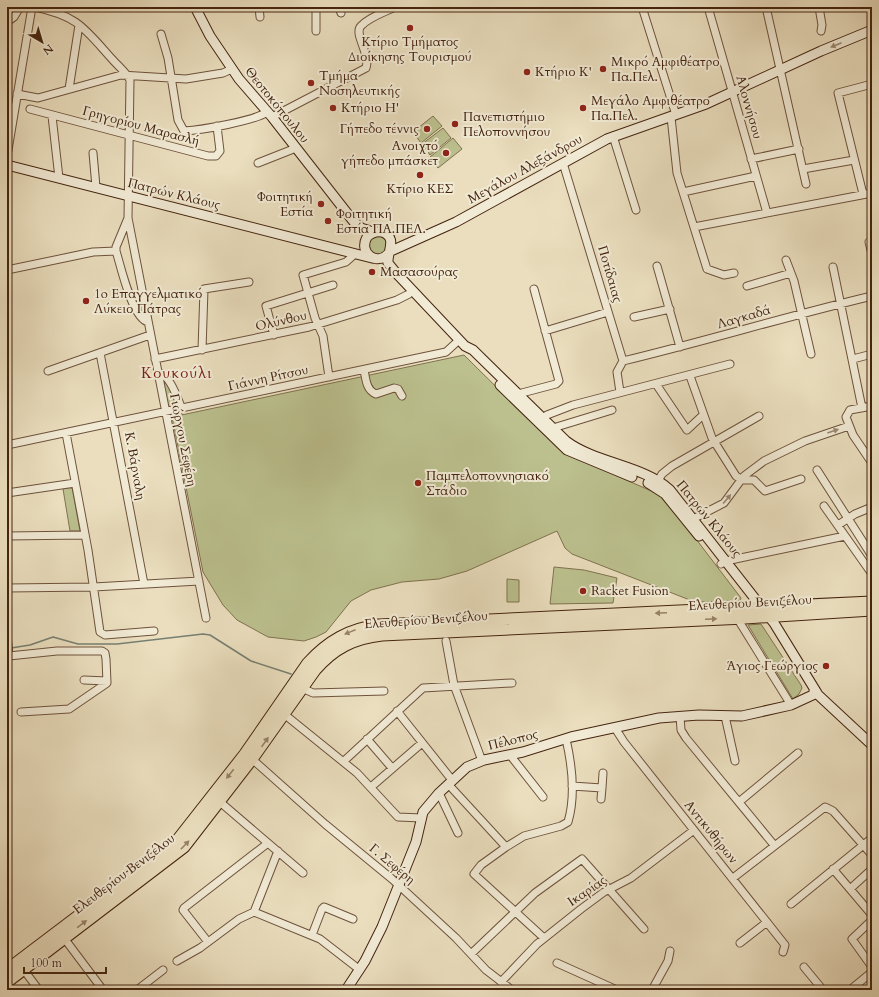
<svg xmlns="http://www.w3.org/2000/svg" width="879" height="997" viewBox="0 0 879 997" font-family="Cardo,serif">
<style>
.green{fill:#bbc08e;stroke:#80724f}
.lines{fill:none;stroke-linecap:round;stroke-linejoin:round}
.stream{stroke:#777f72;stroke-width:1.5}
.street-casing{stroke:#6e523c;stroke-width:9}
.secondary-casing{stroke:#452410;stroke-width:11}
.primary-casing{stroke:#452410;stroke-width:13}
.street{stroke:#f1ead5;stroke-width:7}
.secondary{stroke:#f1ead5;stroke-width:9}
.primary{stroke:#eadebe;stroke-width:11}
.oneway{fill:#9b8772}
.oneway2{fill:#988167}
.poi-dot{fill:#8f2418;stroke:#f1ead5;stroke-width:1.5}
.labels{text-anchor:middle;dominant-baseline:central;stroke-width:4;stroke-linejoin:round;paint-order:stroke}
.poi-label{font-size:13px;fill:#452410;stroke:#f1ead5;text-anchor:start}
.street-label{font-size:13px;fill:#452410;stroke:#f1ead5}
.quarter-label{font-size:15px;letter-spacing:1px;fill:#7a1f14;stroke:#f1ead5}
</style>
<rect width="100%" height="100%" fill="#eadebe"/>
<filter id="stains"><feTurbulence type="fractalNoise" baseFrequency=".005" numOctaves="4"/><feColorMatrix values="0 0 0 0 .2 0 0 0 0 .09 0 0 0 0 .02 0 0 0 .5 -.17"/></filter>
<radialGradient id="worn" r=".72"><stop offset=".6" stop-color="#630" stop-opacity="0"/><stop offset="1" stop-color="#630" stop-opacity=".3"/></radialGradient>
<!-- green -->
<path class="green" d="M433,116L442,126L421,143L413,132Z
M443,128L451,138L430,155L422,144Z
M453,138L462,149L438,168L430,157Z
M369 245a9 9 0 1 1 18 0a9 9 0 1 1-18 0Z
M464,355L561,451L658,494L667,501L741,598L740,601L695,602L572,554L565,548L557,531L467,571L439,579L402,582L371,590L351,601L326,632L316,637L304,641L268,637L237,620L223,605L203,572L172,417Z
M161,373L182,409L166,413Z
M72,487L80,531H70L63,489Z
M554,567L584,570L617,578L613,603L550,604Z
M507,579L519,580V602H507Z
M761,624L801,685L802,688L799,694L793,699L748,625Z"/>
<g class="lines">
<!-- stream -->
<path class="stream" d="M11,648L30,645L53,637L78,644H117L203,634L210,635L251,661L291,674"/>
<defs>
<path id="street" d="M35,7C78,16 84,28 112,59C118,66 126,72 130,80L128,218L206,618
M259,7L260,17
M316,7V31
M339,7L341,13
M642,7L676,115
M708,7L767,213
M766,7L806,184
M819,7L822,25L821,31
M7,22L14,17L20,7
M161,34L168,58L178,120L184,131C202,130 254,121 267,112
M69,89L79,25
M17,94L38,98L121,75L186,79L223,73L232,69
M30,109L208,156H216L220,151L217,126
M52,116L59,178
M272,117L366,68C371,54 353,34 361,26C369,17 385,12 395,7
M671,117L677,173L707,269L724,275L734,273
M613,136L636,210
M93,153L96,187
M7,156L32,7
M751,159L799,149
M258,163L296,148
M563,163L623,361L617,372L620,392
M803,169L854,160
M683,192L756,176
M863,194L838,93L872,84
M128,218L116,247V251C121,267 132,318 148,322
M694,227L872,193
M869,242L872,254
M786,260L794,281L811,354
M657,266L680,347
M833,267L862,408
M7,270L93,252L116,251
M747,286L791,273
M634,317L670,309
M545,331L608,312
M274,335L266,306L333,285
M202,350L204,289L249,282
M100,353L144,584
M155,359L309,327L397,300L409,294
M853,359L872,354
M623,361C706,341 788,316 872,296
M364,370C366,379 366,390 376,394L394,388L398,389L402,396
M48,371L150,335
M158,372C171,376 177,398 182,409
M690,376L712,438L736,476L742,480H754L765,491L801,479
M329,377L323,336L315,318L303,275L346,262L355,254
M656,384L687,430L703,415
M518,394L556,384L559,381L534,289
M872,406L850,410L846,417L853,435L872,463
M540,421L547,415L573,405L730,364
M553,428L612,410
M66,433L88,550L100,632L105,635L154,631
M7,445L446,352L459,340
M817,470L872,556
M658,481L662,474L672,466L759,416
M7,493L75,483
M824,506L872,574
M693,519L724,503L744,476L764,461L805,441L849,426
M838,525L855,514L872,507
M7,536L85,535
M721,564L726,561L845,536
M7,588L94,587L199,581
M737,618L791,705
M7,635L9,656L7,660
M446,641L454,685L482,761
M9,656L57,651H102L105,653L106,659L107,683L69,709L21,712
M84,680L107,681
M302,688L313,693L384,691
M397,711L452,780
M284,714L357,773L398,817L422,818
M680,716L681,730L686,738L774,845
M725,716L735,761
M615,728L624,742L785,945L783,952
M367,739L392,768
M510,755L543,797
M252,759L325,824L392,879L456,938L486,970L512,990
M344,761L423,688L512,683
M448,784L506,847L524,836L561,826L568,822C576,795 572,765 566,739
M572,786L602,788L601,799
M371,787L422,743
M602,788L603,773
M439,793L458,833
M220,802L303,873
M739,802L798,753
M506,847L481,865L474,874L544,938
M833,869L872,915
M733,878L825,807L833,811L872,855
M850,889L872,869
M791,904L872,838
M254,912L278,851
M872,920L852,939L872,967
M312,935L322,909L324,907L353,919
M64,938L103,990
M208,942L183,910L184,908L268,843
M740,943L767,922
M471,954L535,893L582,859L644,929
M177,961L200,948L239,919L254,912L320,939L360,970
M557,963L617,990
M804,967L823,990
M23,969L39,990
M501,982L537,944L581,909L604,892L631,878L694,830
M137,990L163,970
M652,990L668,961L670,951
M850,990L872,972"/>
<path id="secondary" d="M195,7L210,36L239,79L272,117L354,222L361,228L373,232
M7,165L372,258
M391,251L456,222L607,139L706,104L821,51L872,30
M389,253C377,267 358,253 367,237C371,233 376,231 382,232C398,237 387,252 388,263L397,274L465,346L473,350L566,441C595,463 645,466 670,490L774,623L817,693
M500,385L567,450L632,477
M648,483L665,494L699,536
M814,691L872,745
M346,990L365,961L382,927L416,842L423,812L439,793L467,767L484,760L523,752L571,737L659,718L699,715L742,716L791,705L817,693"/>
<path id="primary" d="M7,970L176,842L245,754L308,663C328,641 349,629 379,625L872,602
M7,982L184,847L252,759L315,670C334,648 354,638 382,635L745,618L872,610"/>
</defs>
<!-- street casing -->
<use href="#street" class="street-casing"/>
<!-- secondary casing -->
<use href="#secondary" class="secondary-casing"/>
<!-- primary casing -->
<use href="#primary" class="primary-casing"/>
<!-- street -->
<use href="#street" class="street"/>
<!-- secondary -->
<use href="#secondary" class="secondary"/>
<!-- primary -->
<use href="#primary" class="primary"/>
</g>
<!-- one-way arrows -->
<defs><path id="oneway-solid" d="M-6-.8H1V-3.2L6.5 0L1 3.2V.8H-6Z"/></defs>
<g class="oneway">
<use href="#oneway-solid" transform="translate(836 45) rotate(157)"/>
<use href="#oneway-solid" transform="translate(833 431) rotate(-19)"/>
<use href="#oneway-solid" transform="translate(727 499) rotate(-50)"/>
</g>
<g class="oneway2">
<use href="#oneway-solid" transform="translate(661 613) rotate(177)"/>
<use href="#oneway-solid" transform="translate(711 619) rotate(-2)"/>
<use href="#oneway-solid" transform="translate(350 632) rotate(158)"/>
<use href="#oneway-solid" transform="translate(265 742) rotate(-55)"/>
<use href="#oneway-solid" transform="translate(230 774) rotate(128)"/>
<use href="#oneway-solid" transform="translate(185 845) rotate(-46)"/>
<use href="#oneway-solid" transform="translate(82 924) rotate(-37)"/>
</g>
<!-- markers -->
<g class="poi-dot">
<circle cx="410" cy="28" r="4"/>
<circle cx="603" cy="69" r="4"/>
<circle cx="527" cy="72" r="4"/>
<circle cx="311" cy="83" r="4"/>
<circle cx="333" cy="108" r="4"/>
<circle cx="583" cy="108" r="4"/>
<circle cx="455" cy="124" r="4"/>
<circle cx="427" cy="129" r="4"/>
<circle cx="446" cy="153" r="4"/>
<circle cx="420" cy="175" r="4"/>
<circle cx="321" cy="204" r="4"/>
<circle cx="328" cy="221" r="4"/>
<circle cx="372" cy="272" r="4"/>
<circle cx="86" cy="301" r="4"/>
<circle cx="418" cy="483" r="4"/>
<circle cx="583" cy="591" r="4"/>
<circle cx="826" cy="666" r="4"/>
</g>
<g class="labels">
<!-- poi labels -->
<g class="poi-label">
<text x="410" y="42" text-anchor="middle">Κτίριο Τμήματος<tspan x="410" dy="15">Διοίκησης Τουρισμού</tspan></text>
<text x="611" y="62">Μικρό Αμφιθέατρο<tspan x="611" dy="15">Πα.Πελ.</tspan></text>
<text x="535" y="72">Κτήριο Κ'</text>
<text x="319" y="76">Τμήμα<tspan x="319" dy="15">Νοσηλευτικής</tspan></text>
<text x="591" y="101">Μεγάλο Αμφιθέατρο<tspan x="591" dy="15">Πα.Πελ.</tspan></text>
<text x="341" y="108">Κτήριο Η'</text>
<text x="463" y="117">Πανεπιστήμιο<tspan x="463" dy="15">Πελοποννήσου</tspan></text>
<text x="419" y="129" text-anchor="end">Γήπεδο τέννις</text>
<text x="438" y="146" text-anchor="end">Ανοιχτό<tspan x="438" dy="15">γήπεδο μπάσκετ</tspan></text>
<text x="420" y="189" text-anchor="middle">Κτίριο ΚΕΣ</text>
<text x="313" y="197" text-anchor="end">Φοιτητική<tspan x="313" dy="15">Εστία</tspan></text>
<text x="336" y="214">Φοιτητική<tspan x="336" dy="15">Εστία ΠΑ.ΠΕΛ.</tspan></text>
<text x="380" y="272">Μασασούρας</text>
<text x="94" y="294">1o Επαγγελματικό<tspan x="94" dy="15">Λύκειο Πάτρας</tspan></text>
<text x="426" y="476">Παμπελοποννησιακό<tspan x="426" dy="15">Στάδιο</tspan></text>
<text x="591" y="591">Racket Fusion</text>
<text x="818" y="666" text-anchor="end">Άγιος Γεώργιος</text>
</g>
<!-- street labels -->
<g class="street-label">
<text transform="translate(277 105) rotate(51)">Θεοτοκόπουλου</text>
<text transform="translate(749 107) rotate(74)">Αλοννήσου</text>
<text transform="translate(141 126) rotate(15)">Γρηγορίου Μαρασλή</text>
<text transform="translate(525 169) rotate(-29)">Μεγάλου Αλεξάνδρου</text>
<text transform="translate(174 194) rotate(14)">Πατρών Κλάους</text>
<text transform="translate(610 274) rotate(74)">Ποτίδαιας</text>
<text transform="translate(744 317) rotate(-16)">Λαγκαδά</text>
<text transform="translate(281 321) rotate(-13)">Ολύνθου</text>
<text transform="translate(268 378) rotate(-12)">Γιάννη Ρίτσου</text>
<text transform="translate(183 440) rotate(79)">Γιώργου Σεφέρη</text>
<text transform="translate(135 466) rotate(80)">Κ. Βάρναλη</text>
<text transform="translate(709 519) rotate(51)">Πατρών Κλάους</text>
<text transform="translate(750 603) rotate(-3)">Ελευθερίου Βενιζέλου</text>
<text transform="translate(426 620) rotate(-4)">Ελευθερίου Βενιζέλου</text>
<text transform="translate(513 740) rotate(-14)">Πέλοπος</text>
<text transform="translate(711 832) rotate(51)">Αντικυθήρων</text>
<text transform="translate(392 864) rotate(40)">Γ. Σεφέρη</text>
<text transform="translate(124 874) rotate(-37)">Ελευθερίου Βενιζέλου</text>
<text transform="translate(587 891) rotate(-34)">Ικαρίας</text>
</g>
<!-- quarter labels -->
<g class="quarter-label">
<text x="177" y="373">Κουκούλι</text>
</g>
</g>
<!-- margin -->
<rect width="879" height="997" fill="none" stroke="#eadebe" stroke-width="24"/>
<rect x="8" y="8" width="863" height="981" fill="none" stroke="#452410" stroke-width="2"/>
<rect x="12" y="12" width="855" height="973" fill="none" stroke="#452410"/>
<!-- north arrow -->
<g transform="translate(42 42) rotate(142)" stroke="#f1ead5" stroke-width="3" paint-order="stroke">
<path d="M0-3L7 15L0 10L-7 15Z" fill="#452410"/>
<text y="-6" font-size="11" font-weight="bold" text-anchor="middle" fill="#452410">N</text>
</g>
<!-- scale -->
<path d="M24 967v6h82v-6" fill="none" stroke="#452410" stroke-width="2"/>
<text x="30" y="967" font-size="12" fill="#452410" stroke="#f1ead5" stroke-width="3" paint-order="stroke">100 m</text>
<rect width="100%" height="100%" filter="url(#stains)"/>
<rect width="100%" height="100%" fill="url(#worn)"/>
</svg>
